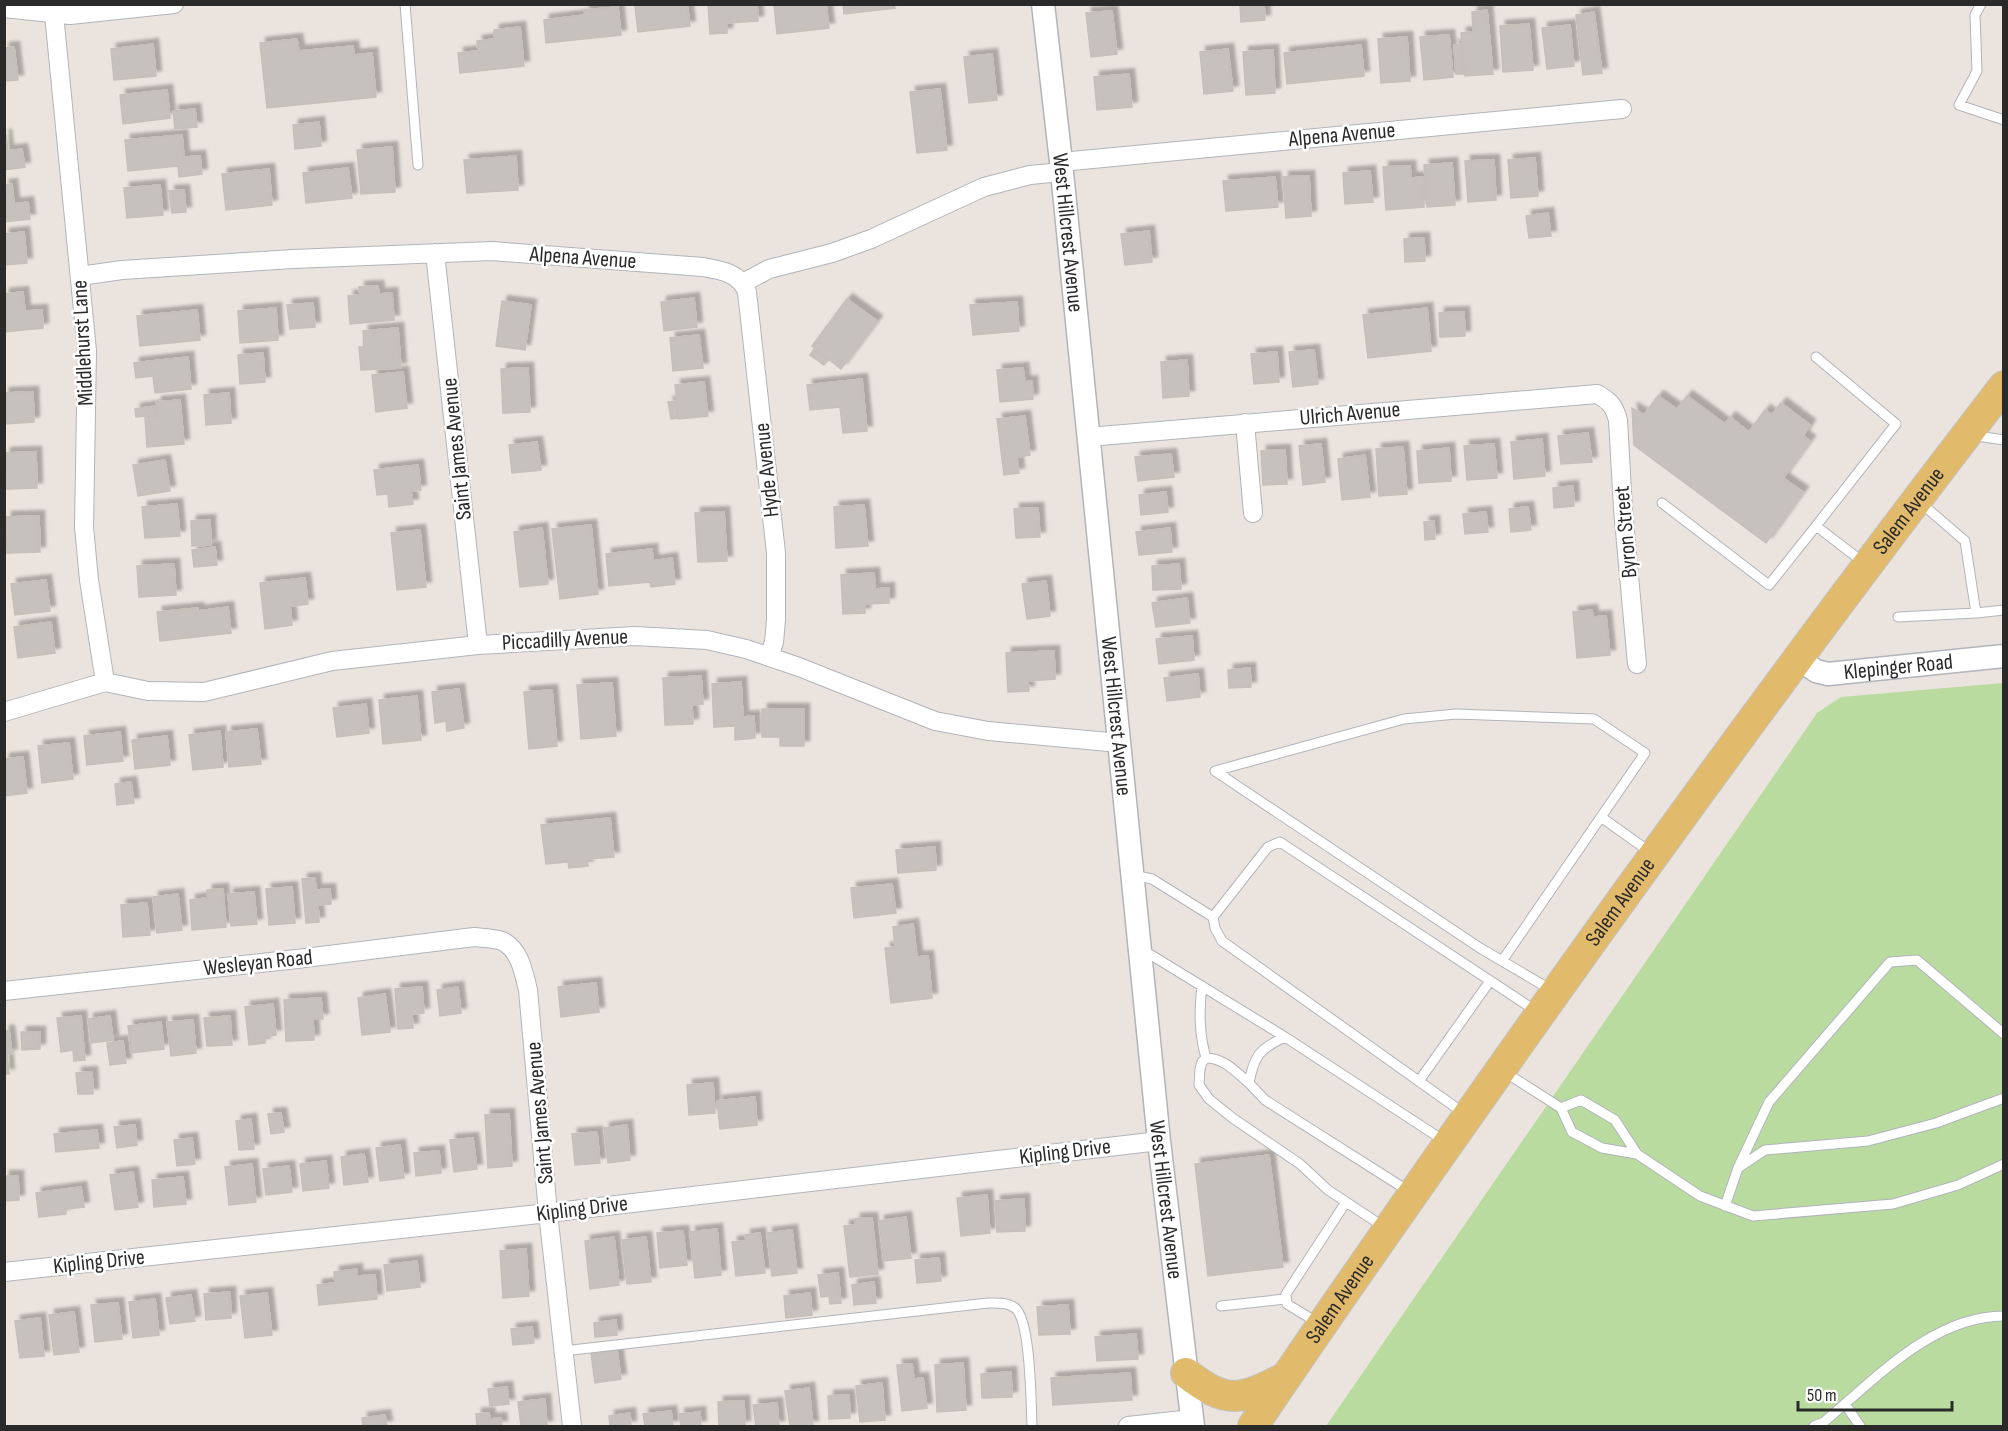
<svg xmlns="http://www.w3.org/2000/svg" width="2008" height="1431" viewBox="0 0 2008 1431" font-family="'Sofia Sans Condensed',sans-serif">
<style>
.grass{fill:#badba0}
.building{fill:#c6c1bd;stroke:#c6bfb8;stroke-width:1.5;filter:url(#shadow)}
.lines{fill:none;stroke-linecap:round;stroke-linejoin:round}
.service-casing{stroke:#b1b4bc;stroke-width:11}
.minor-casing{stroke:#b1b4bc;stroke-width:20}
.tertiary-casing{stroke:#b1b4bc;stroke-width:25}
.primary-casing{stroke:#c3c3c3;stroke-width:32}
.service{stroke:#fff;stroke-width:9}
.minor{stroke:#fff;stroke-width:18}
.tertiary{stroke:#fff;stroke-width:22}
.primary{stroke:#e1ba6c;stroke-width:30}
.labels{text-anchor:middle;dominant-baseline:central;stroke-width:5;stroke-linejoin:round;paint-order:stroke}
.street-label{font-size:22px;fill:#2a2a2a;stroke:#fff}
</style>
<defs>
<filter id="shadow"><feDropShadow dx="5.5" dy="-5.5" stdDeviation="1.5" flood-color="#0004"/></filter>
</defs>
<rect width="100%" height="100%" fill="#ebe4de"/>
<!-- grass -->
<path class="grass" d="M2003,683V1426H1326L1817,713L1841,697Z"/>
<!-- building -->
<path class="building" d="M646,4H687L690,26L638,32L635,6Z
M708,4H757L758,21L727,23V33L710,34Z
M774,4H826L829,28L777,34Z
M843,4H894L895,8L844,14Z
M1240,4H1264L1265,20L1241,22Z
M618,7L621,35L546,43L544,20L585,15L584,10Z
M1487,10L1493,74L1465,76L1461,33L1473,32L1472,12Z
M1112,11L1117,54L1091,57L1086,13Z
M1594,12L1602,73L1583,75L1576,15Z
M1529,24L1533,70L1503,72L1500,26Z
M1570,25L1574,66L1547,69L1542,28Z
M520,27L524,66L460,73L458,53L478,51L477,41L494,39V30Z
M1449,35L1453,77L1424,80L1420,37Z
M1407,37L1410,81L1381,83L1378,39Z
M297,39L299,51L353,46L354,55L372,53L376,97L267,108L260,43Z
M153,44L156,76L114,80L111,49Z
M1461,44L1464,74H1456L1454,45Z
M1361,45L1364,76L1287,84L1284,53Z
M14,47L18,80L4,81V48Z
M1228,49L1233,91L1204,94L1200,52Z
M1273,50L1275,93L1246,95L1243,52Z
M992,54L997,100L969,103L964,57Z
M1129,74L1132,107L1097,110L1094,77Z
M940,89L947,150L917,153L910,92Z
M167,90L170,118L123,124L120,95Z
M195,109L197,127L175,129L173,111Z
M319,122L321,146L295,149L293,125Z
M4,135H6L8,151L22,149L25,167L4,170Z
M182,135L184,157L200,156L202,174L179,177L178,166L128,171L125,140Z
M392,147L395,192L361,194L357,150Z
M516,156L518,190L467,193L464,160Z
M1535,158L1538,196L1511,198L1508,160Z
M1494,160L1496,200L1468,202L1465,161Z
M1452,163L1455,205L1427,207L1424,165Z
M1410,166L1411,178L1423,177L1424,207L1386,210L1383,167Z
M348,168L352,198L306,203L303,173Z
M269,169L272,205L226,210L222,174Z
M1370,171L1373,202L1345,204L1343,173Z
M1309,176L1311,216L1286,218L1283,177Z
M1275,177L1278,207L1226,211L1223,181Z
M12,184L14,204L28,202L30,219L4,222V185Z
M160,185L163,215L127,218L124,188Z
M184,190L186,212L172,213L169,191Z
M1548,213L1551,236L1529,238L1526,216Z
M1149,231L1152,262L1125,265L1121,234Z
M24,232L27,263L4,265V234Z
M1424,238L1425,261L1405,262L1404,239Z
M378,286L379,294L392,293L394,320L350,324L348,296L360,295L359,287Z
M23,292L25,311L42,310L43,328L4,332V294Z
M694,298L697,327L664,331L661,302Z
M847,299L877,321L841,369L812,346Z
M502,301L531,305L525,350L496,346Z
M1017,302L1019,331L973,335L970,305Z
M313,303L315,327L290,329L287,305Z
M276,308L278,340L240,343L238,311Z
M1427,308L1431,351L1368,358L1363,315Z
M197,310L200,340L140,346L137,316Z
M1464,312L1465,336L1440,337L1439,313Z
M398,328L401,368L361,370L359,347H364L363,331Z
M699,335L703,368L673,371L670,338Z
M814,349L828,360L824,365L810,355Z
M1314,350L1318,384L1293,387L1289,352Z
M1277,352L1279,382L1254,384L1251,354Z
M263,353L265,382L240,384L238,355Z
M188,357L191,389L155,393L153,376L136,378L134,363Z
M1187,360L1189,396L1163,398L1161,362Z
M528,368L530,412L503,413L501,369Z
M1023,368L1025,382L1032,381L1033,399L1000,402L997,370Z
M403,372L407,408L376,412L372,375Z
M862,379L867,431L843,433L840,407L810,410L807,385Z
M704,382L708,416L679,419L675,385Z
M33,392L34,422L4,424V393Z
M229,393L231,423L206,425L204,395Z
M1658,396L1677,409L1687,396L1725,424L1730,417L1749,432L1765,410L1772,415L1781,403L1810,425L1803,436L1810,441L1783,478L1803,492L1766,543L1634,445L1632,408L1644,415Z
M180,400L184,444L147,447L145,417L158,416L156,402Z
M676,401L678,418L671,419L668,402Z
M155,406L156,415L136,417L135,409Z
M1025,416L1030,455L1017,457L1019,473L1004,475L997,419Z
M1588,433L1592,462L1561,464L1558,436Z
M1542,439L1545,476L1514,479L1511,442Z
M537,442L541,470L512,473L509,445Z
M1321,444L1325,482L1303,485L1299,446Z
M1494,444L1497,478L1467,480L1464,446Z
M1403,447L1407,494L1379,496L1376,449Z
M1449,448L1451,481L1419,483L1417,451Z
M1285,450L1287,484L1263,485L1261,451Z
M36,452L37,488L6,489L5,453Z
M1171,454L1174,477L1138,481L1135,457Z
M1365,455L1370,497L1342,500L1338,459Z
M165,460L170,491L138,496L133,465Z
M418,465L421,490L411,491L413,504L389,507L388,494L377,495L374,470Z
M1573,486L1574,506L1554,508L1553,488Z
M1166,492L1168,512L1141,515L1139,495Z
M177,504L180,536L145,538L142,507Z
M864,505L868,546L836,548L834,507Z
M1528,507L1531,530L1511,532L1509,509Z
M1038,508L1040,537L1016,538L1014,509Z
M724,512L727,561L698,562L695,513Z
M1486,512L1488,532L1465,534L1463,514Z
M39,516L40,552L7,553L6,517Z
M210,520L211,545L192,546L191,521Z
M1434,521L1435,539L1425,540L1424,522Z
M591,525L598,594L560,599L552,529Z
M542,528L548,584L520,587L514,532Z
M1170,528L1172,552L1139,555L1136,532Z
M420,530L426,587L397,590L391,533Z
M215,547L217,565L194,567L192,550Z
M652,549L653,561L672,558L675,584L651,587L650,582L609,586L606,554Z
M174,564L176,595L139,597L137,566Z
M1179,564L1181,589L1153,590L1152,566Z
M874,573L875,589L889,588V603L865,604V613L843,614L841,575Z
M305,578L308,604L290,606L292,625L265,629L260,583Z
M46,580L50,611L15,615L11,584Z
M1046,581L1050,616L1027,619L1022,584Z
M1187,598L1190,623L1156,627L1152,603Z
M228,607L231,633L160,641L157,612L198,608V611Z
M1592,610L1593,617L1606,616L1610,655L1577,658L1573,612Z
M51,622L55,653L18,658L14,627Z
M1192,636L1194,660L1159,664L1156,639Z
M1054,651L1055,679L1028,681L1029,691L1008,692L1006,653Z
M1250,668L1251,687L1229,688L1228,670Z
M1198,674L1200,697L1167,701L1164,678Z
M701,676L703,704L692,705L693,724L665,725L663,678Z
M741,682L743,717L754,716L755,738L735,740V726L714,727L712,684Z
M612,683L616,736L581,739L577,685Z
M459,689L464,728L447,731L446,721L435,723L432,692Z
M552,690L557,746L529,749L524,692Z
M417,696L421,740L383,744L379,700Z
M366,704L369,733L337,737L333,708Z
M762,709H804V746H780V737H762Z
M257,729L261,764L229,767L226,732Z
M220,731L223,767L193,770L189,735Z
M120,732L123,761L87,765L84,736Z
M167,736L170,765L135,769L132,740Z
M69,743L73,779L42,783L38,746Z
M23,757L27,793L4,796V759Z
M131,782L134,803L117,805L115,784Z
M610,818L614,857L587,859L588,866L569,868L568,862L546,864L541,825Z
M935,847L936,870L898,873L896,850Z
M315,878L316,890L330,889L331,904L318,905L319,922L306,923L302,879Z
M892,884L896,913L854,918L851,888Z
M292,887L295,923L269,925L266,889Z
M223,889L226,927L192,930L190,900L207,898V890Z
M254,892L257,924L231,926L228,894Z
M178,894L182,930L157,933L153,897Z
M147,903L150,935L123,937L121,905Z
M913,924L917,957L928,956L932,998L891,1003L885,948L895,947L893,927Z
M596,983L599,1012L561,1017L558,987Z
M422,987L424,1013L412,1014L413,1028L398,1029L395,989Z
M458,987L461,1013L440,1016L437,990Z
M385,994L390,1032L362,1035L358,998Z
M321,998L323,1019H313L314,1040L286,1041L284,1000Z
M273,1004L276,1035L265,1036V1043L249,1045L245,1007Z
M81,1016L85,1060L74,1061L73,1050L61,1052L57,1018Z
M110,1016L113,1040L91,1043L88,1019Z
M230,1016L232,1045L207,1046L204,1018Z
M193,1020L196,1053L171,1056L167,1022Z
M161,1022L164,1049L131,1053L128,1026Z
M4,1031H9L12,1054L7,1055L9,1074H4Z
M21,1032H40V1049L22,1050Z
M123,1041L126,1063L110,1065L107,1043Z
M92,1072L93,1094H78L76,1073Z
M713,1083L715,1113L689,1115L687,1085Z
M755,1097L757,1125L720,1129L717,1101Z
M281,1113L284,1132L271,1134L268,1114Z
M509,1114L512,1166L488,1168L485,1115Z
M251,1119L254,1149L239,1150L236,1121Z
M135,1125L137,1145L117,1148L114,1127Z
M627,1125L630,1160L608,1163L604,1128Z
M97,1130L99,1148L56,1152L54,1134Z
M597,1132L600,1163L575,1165L572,1134Z
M192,1138L195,1164L177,1166L174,1140Z
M473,1138L477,1169L454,1172L450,1140Z
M400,1145L404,1178L380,1181L376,1148Z
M439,1151L441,1173L416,1176L414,1153Z
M364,1154L368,1182L344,1185L341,1157Z
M1269,1155L1283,1267L1208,1276L1195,1164Z
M326,1161L329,1188L303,1191L300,1164Z
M252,1164L256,1202L229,1205L225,1167Z
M289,1166L292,1192L266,1195L263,1169Z
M133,1172L138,1207L115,1210L110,1175Z
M4,1176H18L19,1200L4,1201Z
M183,1177L186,1204L154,1207L152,1180Z
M81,1187L84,1207L66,1209V1214L39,1217L36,1193Z
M987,1195L990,1233L961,1236L957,1198Z
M1024,1199L1025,1231L997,1232L995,1201Z
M906,1217L911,1258L884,1261L879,1221Z
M872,1218L878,1274L850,1277L844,1226L855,1225V1219Z
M717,1229L721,1275L695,1278L690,1232Z
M792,1230L797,1273L772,1276L767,1233Z
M683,1231L687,1265L660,1268L657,1233Z
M760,1233L765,1273L736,1276L732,1242L746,1241L745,1235Z
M614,1237L619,1285L590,1289L585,1241Z
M646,1237L651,1282L627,1284L622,1240Z
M526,1249L529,1296L503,1298L500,1251Z
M939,1258L941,1281L917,1283L915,1260Z
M417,1261L420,1287L387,1291L384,1265Z
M357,1269V1276L375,1275L377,1299L319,1305L317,1285L335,1283L334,1272Z
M838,1273L841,1303L830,1304L829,1296L821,1297L818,1275Z
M874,1282L876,1303L854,1305L852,1285Z
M230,1292L231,1318L206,1320L204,1294Z
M267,1293L272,1335L245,1338L240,1296Z
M810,1293L812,1315L786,1318L784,1296Z
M191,1295L195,1321L170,1324L166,1298Z
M155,1299L159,1335L133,1338L129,1302Z
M118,1303L122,1339L95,1342L91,1305Z
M1068,1305L1070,1334L1039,1335L1037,1307Z
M74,1312L79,1352L54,1355L49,1315Z
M40,1318L44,1356L20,1358L15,1321Z
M616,1320L617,1335L595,1337L594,1323Z
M532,1327L534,1343L513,1345L511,1329Z
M1136,1334L1138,1359L1097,1361L1095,1337Z
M617,1350L621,1379L595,1383L591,1354Z
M963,1363L966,1410L937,1412L935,1365Z
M912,1364L914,1379L923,1378L927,1408L902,1411L897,1365Z
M1011,1372L1012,1397L982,1398L981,1374Z
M1130,1373L1132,1400L1053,1405L1051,1378Z
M882,1383L885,1420L860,1422L856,1386Z
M507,1387L509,1404L490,1406L488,1389Z
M809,1388L813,1426H790L785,1391Z
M849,1395L850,1418L829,1419L828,1396Z
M545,1399L547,1426H521L518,1402Z
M744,1401L745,1426H719L718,1402Z
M777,1403L779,1426H756L753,1405Z
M671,1411L673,1426H645L643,1414Z
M700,1412L701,1426H681L679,1414Z
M489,1413L490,1419L501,1418L502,1426H477L476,1414Z
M630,1413L631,1426H610L609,1416Z
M385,1415L387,1426H363L362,1418Z"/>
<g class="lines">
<defs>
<path id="service" d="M405,4L418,165
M1981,4L1975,15L1977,71L1959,105L2004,120
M1971,435L2004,440
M1662,503L1769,585L1816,526L1863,562
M1816,526L1896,424L1816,357
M1976,613L2004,610
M1898,617L1976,613L1965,541L1921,503
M1601,817L1650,852
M1133,875L1152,879L1213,917
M1143,950L1285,1037
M1502,961L1645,753L1594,719L1456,714L1404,719L1215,771L1480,948L1553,991
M1202,986C1199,1012 1199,1033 1206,1058
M1503,1071L1561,1108L1572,1132L1602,1148L1637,1154L1700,1196L1753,1216L1893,1204L1958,1185L2004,1164
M1419,1081L1490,981
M1249,1083C1236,1072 1224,1058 1206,1058L1202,1062L1200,1069L1199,1085L1209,1099L1234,1119L1300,1164L1328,1190L1384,1227
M1561,1108L1581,1100L1615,1120L1637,1154
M1465,1114L1222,941L1215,928L1213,917L1268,847L1280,842L1536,1011
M1738,1168L1769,1102L1890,962L1917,960L2004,1034
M1410,1192L1265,1100L1249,1083C1254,1056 1259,1049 1285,1037L1446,1142
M1725,1206L1738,1168L1765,1150L1868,1141L1936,1123L2004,1098
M1221,1306L1285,1299
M1318,1323L1287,1304L1286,1294L1346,1202
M563,1351L988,1303C997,1303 1007,1302 1015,1308C1031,1320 1031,1405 1032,1426
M1845,1404L1860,1426
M1814,1426L1824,1422C1875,1379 1933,1316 2004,1316"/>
<path id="minor" d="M53,4L87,351L84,527L89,580L105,682
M4,8L70,15L174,4
M1061,162L1622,109
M435,253L478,645
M80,276L122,270L293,259L492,251L703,267C721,270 740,273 747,292L776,553V620L774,642L769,657
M743,283L769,269L832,253L871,239L984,187L1030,175L1062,172
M1245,423L1253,513
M1088,437L1597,394C1610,401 1614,406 1618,420L1623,509L1637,664
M4,712L105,682L148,691L204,692L332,661L478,645L635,636L707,640L746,649L799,667L935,721L988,731L1120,743
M4,991L297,959L474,937C483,938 495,938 502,941C520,949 524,974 528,990L548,1213L572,1426
M4,1272L548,1213L1159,1141
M1128,1426L1192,1419"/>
<g id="tertiary">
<path id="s1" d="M1043,4L1061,162L1159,1141L1193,1426"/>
<path id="s2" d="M1797,658L1816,671L1828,674L2004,656"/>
</g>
<g id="primary">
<path d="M1186,1373C1228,1406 1241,1400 1286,1377"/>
<path id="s3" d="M1253,1426C1339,1298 1428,1172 1518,1045C1676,822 1837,602 2004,386"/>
</g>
</defs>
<!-- service casing -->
<use href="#service" class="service-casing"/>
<!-- minor casing -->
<use href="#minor" class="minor-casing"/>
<!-- tertiary casing -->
<use href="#tertiary" class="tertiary-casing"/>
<!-- primary casing -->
<use href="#primary" class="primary-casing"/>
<!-- service -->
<use href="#service" class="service"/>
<!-- minor -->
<use href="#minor" class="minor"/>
<!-- tertiary -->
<use href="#tertiary" class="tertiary"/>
<!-- primary -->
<use href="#primary" class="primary"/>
</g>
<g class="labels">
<!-- street labels -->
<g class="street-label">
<text transform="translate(1342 135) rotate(-5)">Alpena Avenue</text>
<text stroke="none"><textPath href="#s1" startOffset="230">West Hillcrest Avenue</textPath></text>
<text transform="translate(583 258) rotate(4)">Alpena Avenue</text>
<text transform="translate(83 343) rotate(-93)">Middlehurst Lane</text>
<text transform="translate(1350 414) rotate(-5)">Ulrich Avenue</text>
<text transform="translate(457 449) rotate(-96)">Saint James Avenue</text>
<text transform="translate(767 470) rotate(-96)">Hyde Avenue</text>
<text stroke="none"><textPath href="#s3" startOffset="1126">Salem Avenue</textPath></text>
<text transform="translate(1626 532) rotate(-95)">Byron Street</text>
<text transform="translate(565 640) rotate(-3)">Piccadilly Avenue</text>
<text stroke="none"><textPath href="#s2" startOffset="106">Klepinger Road</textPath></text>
<text stroke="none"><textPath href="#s1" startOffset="716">West Hillcrest Avenue</textPath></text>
<text stroke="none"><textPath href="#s3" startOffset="640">Salem Avenue</textPath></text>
<text transform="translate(258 963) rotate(-6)">Wesleyan Road</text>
<text transform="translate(540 1113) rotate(-95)">Saint James Avenue</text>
<text transform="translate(1065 1152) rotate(-7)">Kipling Drive</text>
<text stroke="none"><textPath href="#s1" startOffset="1202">West Hillcrest Avenue</textPath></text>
<text transform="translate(582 1209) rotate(-7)">Kipling Drive</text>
<text transform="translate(99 1262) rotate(-6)">Kipling Drive</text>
<text stroke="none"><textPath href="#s3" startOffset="154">Salem Avenue</textPath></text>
</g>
</g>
<!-- border -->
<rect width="2008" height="1431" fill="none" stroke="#2a2a2a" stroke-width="12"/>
<!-- scale -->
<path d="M1798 1401v9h154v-9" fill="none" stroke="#2a2a2a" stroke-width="3"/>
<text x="1807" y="1401" font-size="18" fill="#2a2a2a" stroke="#ffffff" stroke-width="4.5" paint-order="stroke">50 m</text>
</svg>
